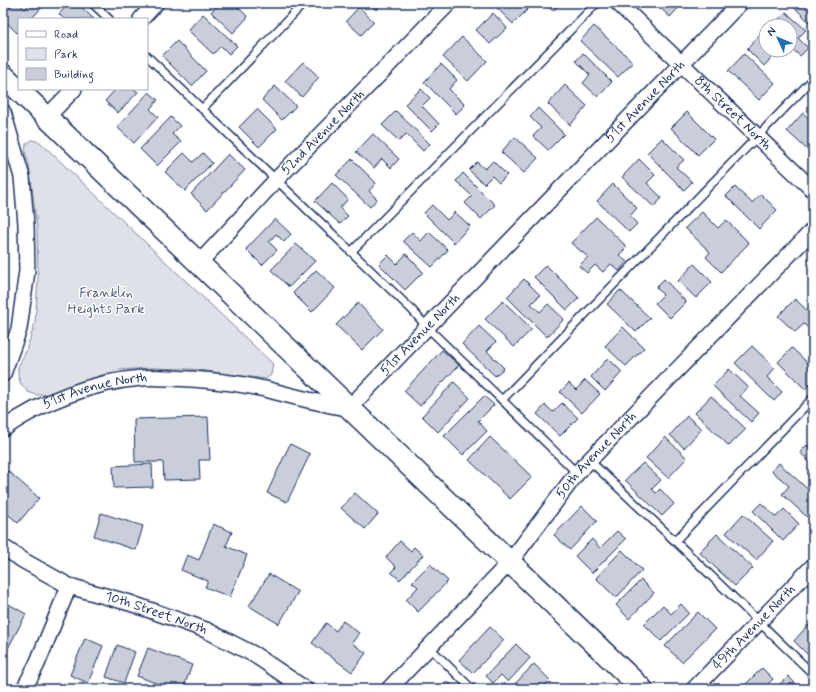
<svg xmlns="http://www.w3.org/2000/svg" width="816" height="692" viewBox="0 0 816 692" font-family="Mynerve,sans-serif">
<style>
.green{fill:#dee1e7;stroke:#7c88a2}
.building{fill:#caceda;stroke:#1b2f5e}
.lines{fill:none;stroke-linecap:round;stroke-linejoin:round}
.service-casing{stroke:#1b2f5e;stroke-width:10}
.minor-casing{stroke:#1b2f5e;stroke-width:18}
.secondary-casing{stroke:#1b2f5e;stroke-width:24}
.service{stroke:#fff;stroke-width:7}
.minor{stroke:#fff;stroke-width:15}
.secondary{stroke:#fff;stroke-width:21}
.labels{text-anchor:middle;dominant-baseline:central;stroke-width:3;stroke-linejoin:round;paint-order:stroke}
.street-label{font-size:14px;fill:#1b2f5e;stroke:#fff}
.park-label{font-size:14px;fill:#4c5c80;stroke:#fff}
</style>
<rect width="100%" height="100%" fill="#fff"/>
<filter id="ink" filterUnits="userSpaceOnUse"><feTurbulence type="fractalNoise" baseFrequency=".025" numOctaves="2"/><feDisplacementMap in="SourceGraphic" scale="8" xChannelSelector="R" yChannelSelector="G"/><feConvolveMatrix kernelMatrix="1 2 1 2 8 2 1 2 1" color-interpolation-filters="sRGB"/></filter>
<g filter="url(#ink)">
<!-- green -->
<path class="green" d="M32,140L40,142L273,364L271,375L266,379L191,369L151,368L117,370L48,394L37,395L28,392L21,384L18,376V367L26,351L35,323L38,279L37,226L29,165L25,152L26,144Z"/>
<!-- building -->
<path class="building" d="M15,3H18L25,9L30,3H46L31,19H19V31L17,33L3,19V15Z
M69,3H77L94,19H64L59,14Z
M220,3H234L248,17L233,33L211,12Z
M369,3H383L376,10Z
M500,3H528L531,6L513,24L496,7Z
M544,3H561L553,11Z
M655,3H683L670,17Z
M794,3H813V26L792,5Z
M359,7L374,22L361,35L346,21Z
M786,12L806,30L798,38L808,48L800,56L790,47V26H772Z
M493,13L507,28L490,44L476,30Z
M203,14L237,46L229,54L221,46L213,54L188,30Z
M594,26L633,62L618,77L580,41Z
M762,33L766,37V50H779L764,66L747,49Z
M462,37L487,61L468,81L443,57Z
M177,41L206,71L192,86L162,56Z
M583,53L612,82L598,97L583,83L590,75L576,61Z
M744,54L775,83L759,100L728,71Z
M303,62L319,77L302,97L285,81Z
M441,64L457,80L449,89L465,105L456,114L424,82Z
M565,85L587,106L570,125L548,104Z
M275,86L296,106L282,120L262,100Z
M116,89H134L138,92L118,113L105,101Z
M421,89L430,98L422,106L439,124L432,131L405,104Z
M149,92L158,100L150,109L158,117L134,143L117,127Z
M538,108L564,134L548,150L533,136L541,128L530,117Z
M257,109L277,129L259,147L239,127Z
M396,111L430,144L423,151L406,134L399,141L382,125Z
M687,112L714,139L698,155L671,128Z
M803,113L813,122V155L787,131Z
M171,117L180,126L172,134L181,142L157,166L140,149Z
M373,134L399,159L391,168L382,159L374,168L356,152Z
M515,137L538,158L524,173L501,152Z
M662,138L684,160L676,167L692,182L684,190L647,153Z
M184,153L193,162L203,153L212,163L185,191L165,172Z
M228,154L245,170L207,210L191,194Z
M352,159L376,183L369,191L377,199L370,207L336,175Z
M639,159L655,175L647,183L662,198L654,207L622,177Z
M493,161L507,175L499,183L492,176L484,184L469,170L477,162L485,169Z
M463,173L495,205L481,219L465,203L472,196L456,181Z
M332,183L348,199L340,208L348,216L340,224L315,201Z
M613,184L637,208L630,216L637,224L629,232L597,201Z
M735,187L752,203L761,194L777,210L759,229L726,196Z
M432,205L447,220L455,212L470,226L454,243L424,213Z
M702,212L718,228L726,220L749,243L721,272L706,257L710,252L685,228Z
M596,217L627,247L619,255L627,262L619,271L611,264L603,272L595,265L587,273L579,266L588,257L571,243Z
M275,219L291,234L284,242L276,234L269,242L277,250L262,265L246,249Z
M412,232L421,241L429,232L448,250L432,267L403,241Z
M296,244L315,261L289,287L271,270Z
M406,254L423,272L405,290L379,264L388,255L397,264Z
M694,264L712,282L696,298L678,281Z
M546,265L579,298L567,310L534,277Z
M316,270L335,288L312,312L293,293Z
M524,279L540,295L531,304L540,312L548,304L564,319L547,337L507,297Z
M664,279L686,302L670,318L655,303L663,295L656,287Z
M620,290L650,318L636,332L607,304Z
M795,299L813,316V333L804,324L795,332L778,316Z
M503,301L532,329L514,347L485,319Z
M358,303L383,329L362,350L336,325Z
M479,326L496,342L487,351L504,368L495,376L462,344Z
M623,327L644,348L626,366L605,346Z
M752,346L775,368L767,377L782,392L774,401L735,363Z
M792,348L813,368V381L805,389L778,362Z
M442,350L459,365L420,406L404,391Z
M608,358L622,372L605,391L591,377Z
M729,369L748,387L740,396L759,413L751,422L713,386Z
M585,380L600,394L582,413L560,392L569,383L576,390Z
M454,382L470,398L438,432L422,416Z
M484,396L494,405L478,421L487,431L463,455L444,436Z
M711,396L746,429L729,446L695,413Z
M562,403L578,418L560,436L537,414L545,405L553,412Z
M687,416L702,429L684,448L670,435Z
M208,417L210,460H199L200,479L164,480L163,462H135L134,419Z
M490,437L532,477L510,499L469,460Z
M665,437L687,458L668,478L646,458Z
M290,444L310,454L287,502L267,493Z
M807,445L813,450V466L800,452Z
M643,463L661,480L652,489L656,493L660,489L674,504L662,516L625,480Z
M779,463L813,494V511L807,517L782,494L789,486L772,471Z
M152,464L153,487L114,488L113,466Z
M8,471L39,498L18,523L3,510V477Z
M355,493L378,514L365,529L341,508Z
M761,503L776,517L784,509L799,524L783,541L753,511Z
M582,506L597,521L570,550L554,535Z
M101,513L143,526L136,550L94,536Z
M743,514L773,541L756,560L726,533Z
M213,524L232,532L226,546L247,555L230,597L205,587L208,581L181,570L187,555L199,560Z
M617,531L626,539L592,573L575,556L592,539L600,548Z
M717,534L753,568L735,586L699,552Z
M400,541L411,551L414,547L423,555L400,580L391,572L396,567L386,557Z
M622,550L642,570L616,598L596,578Z
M430,564L448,581L418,612L406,600L418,587L412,582Z
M269,574L298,592L279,624L249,606Z
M641,580L654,593L629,619L616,605Z
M7,603L26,614L6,652L3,650V611Z
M681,604L689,613L661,641L644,624L663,605L671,614Z
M698,612L715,629L682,662L665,646Z
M343,621L359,633L352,643L366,653L352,672L312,643L326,623L336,631Z
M808,625L813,630V660L794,641Z
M490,627L504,640L473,673L459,660Z
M85,638L103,646L88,683L70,675Z
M516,644L530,658L508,682L501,675L493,683L486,676Z
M117,645L135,652L124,683L106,677Z
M148,648L192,665L183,689H171L137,676Z
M534,664L550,680L541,689H510Z
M762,668L773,679L763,689H741Z
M788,676L801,689H775Z
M447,681L456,689H440Z"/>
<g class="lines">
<defs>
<path id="service" d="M92,3L109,19
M147,56L412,310L427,327L577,473
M202,109L304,3
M351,252L597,3
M502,400L813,79
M589,460L675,541L813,674
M675,541L813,398
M429,647L472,689"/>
<g id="minor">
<path id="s1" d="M618,3L813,190"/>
<path d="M141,19L156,3"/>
<path d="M3,112L22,177L26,224L27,271L19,329L3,374"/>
<path d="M47,117L74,89"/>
<path id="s2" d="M199,263L276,180L449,3"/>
<path id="s3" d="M3,429C42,401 93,382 141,378C150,377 160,378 169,378C201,379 234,382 265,389C293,396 320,404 349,408L740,3"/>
<path id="s4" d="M3,547L24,561L69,586L130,603L206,630L255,655L305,689"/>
<path d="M24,689L37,664L69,586"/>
<path id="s5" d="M389,689L510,562L577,473L813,230"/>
<path id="s6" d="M694,689L813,566"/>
</g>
<path id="secondary" d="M3,75L642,689"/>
</defs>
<!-- service casing -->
<use href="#service" class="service-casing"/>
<!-- minor casing -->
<use href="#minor" class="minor-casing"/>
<!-- secondary casing -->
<use href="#secondary" class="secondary-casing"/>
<!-- service -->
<use href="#service" class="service"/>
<!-- minor -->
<use href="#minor" class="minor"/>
<!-- secondary -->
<use href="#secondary" class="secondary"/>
</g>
</g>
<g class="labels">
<!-- street labels -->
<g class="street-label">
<text stroke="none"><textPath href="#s3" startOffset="786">51st Avenue North</textPath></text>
<text stroke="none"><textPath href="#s1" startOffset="159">8th Street North</textPath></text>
<text stroke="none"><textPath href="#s2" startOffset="180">52nd Avenue North</textPath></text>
<text stroke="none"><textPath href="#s3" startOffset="462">51st Avenue North</textPath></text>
<text stroke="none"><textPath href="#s3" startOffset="101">51st Avenue North</textPath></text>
<text stroke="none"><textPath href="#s5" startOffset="313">50th Avenue North</textPath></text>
<text stroke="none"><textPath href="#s4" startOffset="168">10th Street North</textPath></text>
<text stroke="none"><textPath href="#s6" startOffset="86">49th Avenue North</textPath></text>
</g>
<!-- park labels -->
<g class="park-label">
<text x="106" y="293">Franklin<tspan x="106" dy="16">Heights Park</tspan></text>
</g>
</g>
<!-- margin -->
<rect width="816" height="692" fill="none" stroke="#fff" stroke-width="16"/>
<rect x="8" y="8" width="800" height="676" fill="none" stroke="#1b2f5e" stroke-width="1.5" filter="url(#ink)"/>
<!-- legend -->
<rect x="18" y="18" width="130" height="72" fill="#ffffff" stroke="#a4acbf"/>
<rect x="26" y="31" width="20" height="6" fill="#ffffff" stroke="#a4acbf"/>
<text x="54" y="38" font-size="12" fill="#1b2f5e">Road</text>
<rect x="26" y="48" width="20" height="12" fill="#dee1e7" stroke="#a4acbf"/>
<text x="54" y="58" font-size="12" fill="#1b2f5e">Park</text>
<rect x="26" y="68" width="20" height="12" fill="#caceda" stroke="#a4acbf"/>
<text x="54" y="78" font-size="12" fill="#1b2f5e">Building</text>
<!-- north arrow -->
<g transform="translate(778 38) rotate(314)"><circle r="19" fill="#ffffff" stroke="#a4acbf"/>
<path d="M0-3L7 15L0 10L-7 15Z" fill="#1f6fb2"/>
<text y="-6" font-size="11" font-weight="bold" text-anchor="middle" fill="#1b2f5e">N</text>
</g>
</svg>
